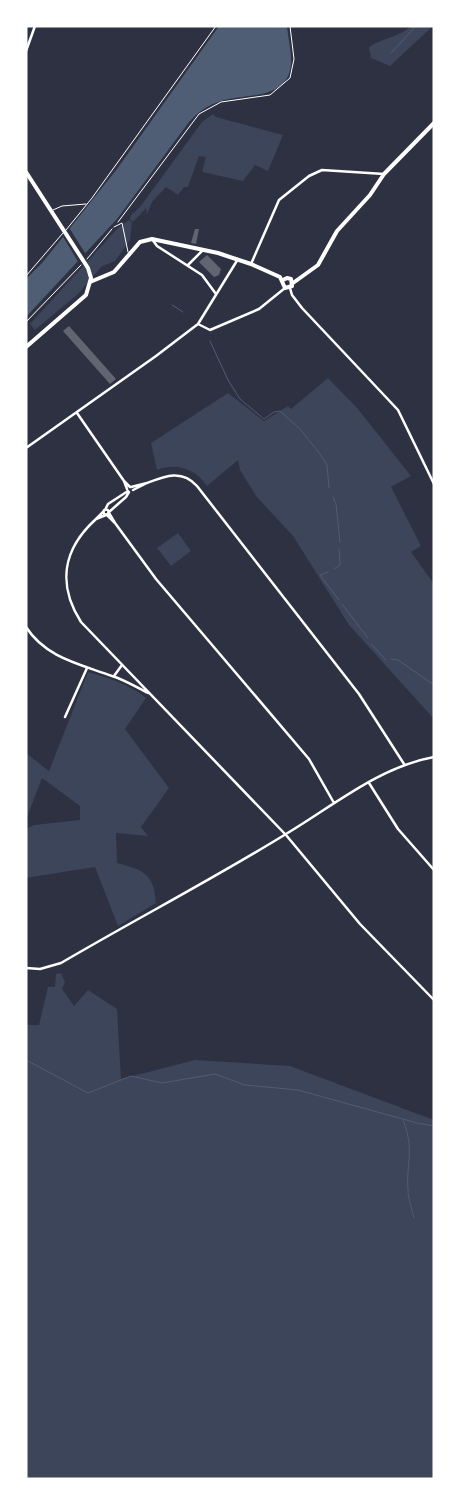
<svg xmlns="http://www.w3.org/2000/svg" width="460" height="1505" viewBox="0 0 460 1505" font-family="Ubuntu,sans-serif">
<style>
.green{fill:#3c4559}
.water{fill:#4f5d75}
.pier{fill:#2d3142}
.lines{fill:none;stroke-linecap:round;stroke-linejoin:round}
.stream{stroke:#4f5d75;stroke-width:1}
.building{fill:#626471}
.path{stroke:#fff;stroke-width:1}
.service{stroke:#fff;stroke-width:1}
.minor{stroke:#fff;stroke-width:2.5}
.tertiary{stroke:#fff;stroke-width:4}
.secondary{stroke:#fff;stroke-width:4}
</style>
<rect width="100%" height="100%" fill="#2d3142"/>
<!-- green -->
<path class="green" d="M411,26H433L390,66L371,58L369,47C382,38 400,37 411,26Z
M213,114L216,117L283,135L268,171L255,165L243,181L202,172L206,157L199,156L188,187H184L178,195L166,187L152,202L147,214L146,208L133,222L130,219L131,215L140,207L202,122Z
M129,220L132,222L130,240L115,261L101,267L78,294L35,330L30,324L118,228Z
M328,378L358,409L411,476L391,487L421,546L411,552L434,584V719L349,625L293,536L256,496L240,470L238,460L207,486C196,469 176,462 157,470L151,443L228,393L264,421L288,406L291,409Z
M178,533L191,551L171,566L157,548Z
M88,672C109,678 129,684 146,698L125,729L169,788L141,827L148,836L116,833L117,863C143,870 154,873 156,903L118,926L95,867L26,878V829L34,825L80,820V806L42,778L26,820V753L49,771Z
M61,973L65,982L62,989L74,1006L88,990L117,1009L121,1079L195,1060L290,1066L434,1120V1479H26V1025H39L48,987H55L56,974Z"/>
<!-- water -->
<path class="water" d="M219,26H287C288,38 292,53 291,65C287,101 245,93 221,101C208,105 198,112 189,122L117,219L26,317V279L43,262L117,169Z"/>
<!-- pier -->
<path class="pier" d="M68,226L87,256L80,265L62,235Z"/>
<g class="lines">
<!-- stream -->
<path class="stream" d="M391,53L416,26
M172,305L183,312
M210,341L228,380L240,399L264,419L274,412L280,411L300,429L320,454L327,465L329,488
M333,497L336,504L340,542
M334,569L340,565L339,549
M328,572L320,575L339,600
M342,604L368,638
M371,644L386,660
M391,659L398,660L434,685
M26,1060L88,1093L131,1076L162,1083L215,1074L245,1085L298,1090L417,1123L434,1126
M403,1120C415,1150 406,1162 408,1190C408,1199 412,1209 414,1218"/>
</g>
<!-- building -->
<path class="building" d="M195,229H199L196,244L191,243Z
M207,255L221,269L219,275L214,277L199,262Z
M69,326L116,379L110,384L63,331Z"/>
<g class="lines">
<!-- path -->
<path class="path" d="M118,222L199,114L221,102L270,95L290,78L294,59L290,26
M87,259L112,229
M26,322L81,265"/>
<!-- service -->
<path class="service" d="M53,210L62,206L86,204
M114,227L122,223L128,252
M66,230L92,198L216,26
M26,276L63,233"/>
<!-- minor -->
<path class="minor" d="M26,51L35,26
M152,239L157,246L202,275L216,294
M251,264L279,200L309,176L322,170L384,174
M188,265L203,250
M290,288L292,295L302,308L398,410L434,484
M198,324L210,330L259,309L285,288
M77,413L124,481
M26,448L156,356L198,324L238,259
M147,483C165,476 182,469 197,486L359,694L404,764
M131,487L147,483L133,490
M127,489L124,481L130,487
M103.5 512a2.5 2.5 0 1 1 5 0a2.5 2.5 0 1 1-5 0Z
M105,510L108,504L128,491
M103,512L96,519L106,515
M109,512L126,497L129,492
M107,515L115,523L109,513
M96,519C63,549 57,584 81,622L286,835L360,924L434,1000
M115,523L156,579L309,759L334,803
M26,627C46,658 80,664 112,676C125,680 136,687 148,693
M114,676L122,665
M65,717L87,668
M369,783L398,829L434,870
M26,968L40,969L61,963C136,919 213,879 286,834C333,806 379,767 434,757"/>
<!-- tertiary -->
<path class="tertiary" d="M90,282L114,272L140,242L152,239L218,253L251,264L280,277L285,288L292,286L291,279L287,278L283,280
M293,283L318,265L337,231L370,195L384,174L434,123"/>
<!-- secondary -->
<path class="secondary" d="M26,172L88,268L91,278L86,295L26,347"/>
</g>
<!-- border -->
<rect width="460" height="1505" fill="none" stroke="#ffffff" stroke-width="55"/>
</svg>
